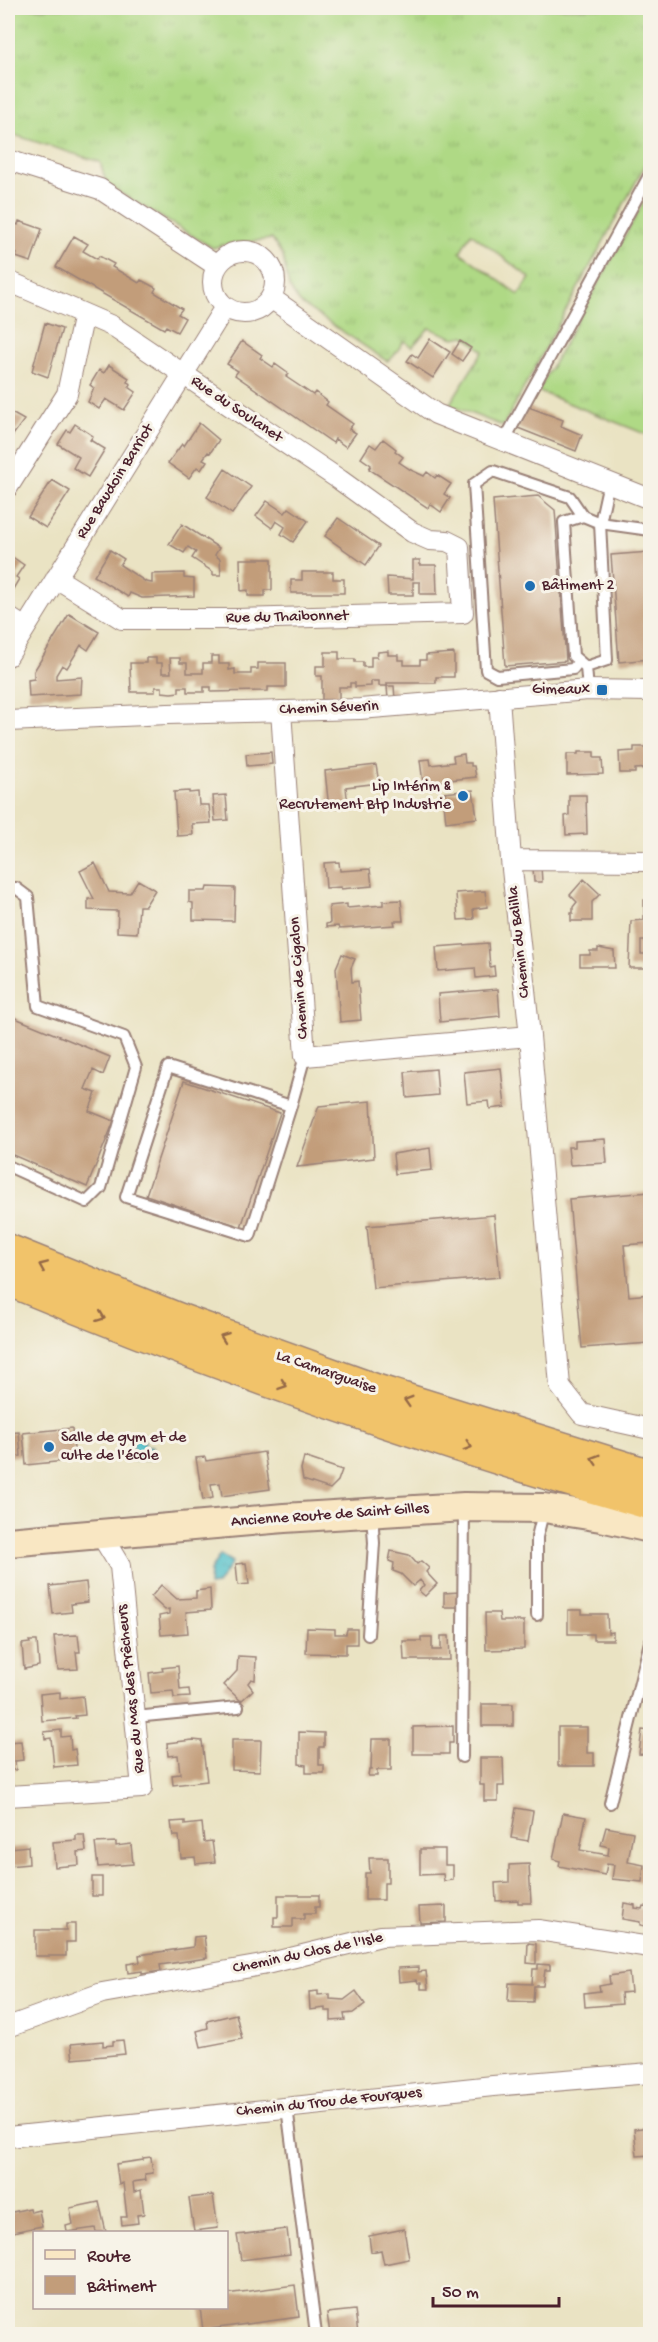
<svg xmlns="http://www.w3.org/2000/svg" width="658" height="2342" viewBox="0 0 658 2342" font-family="'Gochi Hand',sans-serif">
<style>
.grass{fill:url(#grass-tufts);stroke:#7c7c58;stroke-width:1.5;fill-rule:evenodd}
.water{fill:url(#water-ripples);stroke:#4e707b;stroke-width:1.5}
.building{fill:#c29d7a}
.lines{fill:none;stroke-linecap:round;stroke-linejoin:round}
.lane-casing{stroke:#9a8177;stroke-width:14}
.street-casing{stroke:#9a8177;stroke-width:22}
.secondary-casing{stroke:#9a8177;stroke-width:32}
.highway-casing{stroke:#9a8177;stroke-width:36}
.lane{stroke:#fff;stroke-width:10}
.street{stroke:#fff;stroke-width:20}
.secondary{stroke:#f9e7c3;stroke-width:28}
.highway{stroke:#f1c36a;stroke-width:33}
.oneway{stroke:#956947}
.poi-dot{fill:#1f6fb2;stroke:#f7f3e8;stroke-width:2}
.labels{text-anchor:middle;dominant-baseline:central;stroke-width:6;stroke-linejoin:round;paint-order:stroke}
.street-label{font-size:16px;fill:#4a1f2b;stroke:#f7f3e8}
.poi-label{font-size:16px;fill:#4a1f2b;stroke:#f7f3e8;text-anchor:start}
</style>
<defs>
<pattern id="grass-tufts" width="24" height="20" patternUnits="userSpaceOnUse" patternTransform="scale(1.5)"><rect width="24" height="20" fill="#afd985"/><path d="M3 7l-1-3M5 7V3M7 7l1-3M15 17l-1-3M17 17v-4M19 17l1-3" fill="none" stroke="#98ba73"/></pattern>
<pattern id="water-ripples" width="26" height="14" patternUnits="userSpaceOnUse" patternTransform="scale(1.5)"><rect width="26" height="14" fill="#53c1cb"/><path d="M2 4q2-2 4 0t4 0M15 11q2-2 4 0t4 0" fill="none" stroke="#4aa5ae"/></pattern>
</defs>
<rect width="100%" height="100%" fill="#f7f3e8"/>
<filter id="ink" filterUnits="userSpaceOnUse"><feTurbulence type="fractalNoise" baseFrequency=".0167" numOctaves="2"/><feDisplacementMap in="SourceGraphic" scale="12" xChannelSelector="R" yChannelSelector="G"/><feConvolveMatrix kernelMatrix="1 2 1 2 8 2 1 2 1" color-interpolation-filters="sRGB"/></filter>
<filter id="wash" filterUnits="userSpaceOnUse"><feTurbulence type="fractalNoise" baseFrequency=".008" numOctaves="4" result="noise"/><feDisplacementMap in="SourceGraphic" scale="24" xChannelSelector="R" yChannelSelector="G"/><feGaussianBlur stdDeviation="1.35" result="paint"/><feColorMatrix in="noise" values="0 0 0 0 0 0 0 0 0 0 0 0 0 0 0 0 0 1.4 0 .05"/><feComposite in="paint" operator="in"/></filter>
<g filter="url(#wash)">
<rect width="100%" height="100%" fill="#eae3c3"/>
<!-- grass -->
<path class="grass" d="M8,8H650V156L503,426L449,405L483,351L465,336L454,338L429,328L412,347L404,341L393,357L387,361L300,303L289,287L283,256L272,239L222,245L213,248L107,185L100,162L8,133ZM471,233L530,278L519,295L460,252Z
M650,191V436L538,391Z"/>
<!-- water -->
<path class="water" d="M144,1434L145,1447H152L153,1459L134,1461L133,1435Z
M220,1555L232,1562L217,1585L209,1586L210,1571Z"/>
<g id="blocks">
<!-- building -->
<path class="building" d="M8,221L18,225L19,221L42,229L31,262L16,257L17,254L8,250Z
M74,236L88,244L83,251L97,259L99,256L114,264L112,267L139,283L141,280L156,288L154,292L182,309L178,314L185,318L177,332L166,326L164,329L56,267Z
M45,323L62,329L48,377L32,371Z
M430,339L450,352L433,378L407,361L412,354L418,358Z
M242,341L262,355L260,358L273,367L275,364L289,374L286,377L313,395L315,392L328,402L326,405L353,424L349,429L356,433L346,447L335,439L333,443L235,375L238,371L227,364Z
M460,341L471,348L462,361L452,354Z
M109,365L129,378L127,382L131,384L129,387L136,392L124,410L106,399L99,409L88,402L94,388L90,385L99,370L104,373Z
M526,406L563,420L561,426L582,435L576,451L518,428Z
M8,411L24,420L10,439L8,437Z
M199,423L219,440L210,453L208,452L203,459L207,461L201,470L197,467L189,478L168,463L182,444L184,446Z
M75,424L93,436L90,440L105,449L88,477L73,468L79,457L58,444L67,430L70,432Z
M383,439L396,449L395,451L403,457L399,462L411,470L424,476L427,472L435,478L437,475L451,484L444,494L450,498L441,512L430,504L428,508L369,469L371,465L361,458L370,444L376,448Z
M225,469L251,487L232,514L207,497Z
M52,480L70,491L46,528L28,517Z
M538,496L555,510L566,661L505,666L493,500Z
M267,501L285,513L289,508L308,521L293,542L281,534L285,527L276,521L272,528L256,516Z
M338,518L379,546L366,565L325,536Z
M182,524L219,548L215,555L220,559L221,575H213V572L192,558L196,552L188,547L184,553L169,544Z
M110,550L124,559L120,565L146,582L152,583V574L184,573V578L194,579V596L142,598L130,593L128,597L94,576Z
M650,552V659L619,662L611,555Z
M8,554L24,565L16,577L19,579L13,589L8,586Z
M240,559H272V590H265V596H248V590L241,591Z
M413,560H420V565H436L437,594H420V582H413V595H388L387,577L413,579Z
M302,572H333V579H344V593H291V580H302Z
M69,614L99,632L88,650L81,645L67,668L62,665L56,675V679L82,677L81,694L29,697L28,680L34,679V671Z
M388,651V655H398V660H404V665H420V660H426V655L454,653V677H436V683H387V686H394L395,699L388,700L387,686H379V681H371V686L355,687V683H350V687H339V704H322V676H316V666H325V652H339V659H355V662H363V667H371V657H377L378,652Z
M211,656H219V664H229V670L235,669V674H251V669H258V663H286V687H268V691L211,692V687H204V692H187V687H179V692L171,693L162,692V687H155V692H131L130,663H146V658H156V663H162V673H171L170,658H180V663H187V673H203V663H211Z
M634,747H650V768L635,769V773H620L619,752L634,751Z
M271,752L272,764L247,766L246,754Z
M578,752H594V758H602L603,774L567,775V754H578Z
M464,754L465,763H471V766H474L476,777L423,783L420,760L430,759L431,765L454,762L453,756Z
M376,765L379,783L346,787L348,807L329,809L325,771Z
M473,790L477,818L446,822L443,793Z
M189,791V793L198,792L199,805H209L211,823L192,824L193,835L177,836L174,792Z
M226,795L228,820L215,821L213,796Z
M569,795H586L587,834L566,835L565,816L569,815Z
M339,862L340,871L370,869L372,886L341,889V887L326,888L324,863Z
M95,863L109,892L130,893L138,880L155,890L145,906H139L137,933L117,932L118,911L88,910V899H94L80,871Z
M541,866L542,882H534L533,868Z
M584,879L600,894L592,902V921H571V913H573V907L577,902L570,895Z
M207,887L235,888L234,921L193,920V903L189,902V891H206Z
M485,891L487,907L473,909L474,919L458,920L456,893Z
M401,900L403,921H394L395,925L339,929L338,926L326,927V924L330,923L329,906L347,904V908L383,905V901Z
M644,900H650V941H641V954H650V968H629L631,921L644,920Z
M488,943L490,967L494,966L495,976L476,978L475,968L438,971L436,947Z
M598,948L614,951L615,968H607V966H580V955H590V951H598Z
M342,954L355,959L351,968L352,982L358,981L361,1020L340,1022L336,968Z
M498,989L500,1016L440,1022L438,994Z
M8,1015L110,1057L103,1075L93,1070L85,1089L96,1093L89,1111L114,1121L87,1187L8,1153Z
M501,1068L505,1107L490,1109L489,1101L467,1103L464,1072Z
M436,1069L438,1095L407,1098L405,1072Z
M184,1081L280,1113L241,1227L146,1195Z
M371,1101L374,1158L297,1167L319,1106Z
M605,1139L607,1163L570,1165L568,1147H575V1141Z
M430,1148L432,1170L395,1174L393,1154Z
M650,1192V1243L624,1245L629,1296L650,1294V1343L582,1348L569,1199Z
M494,1215L500,1277L373,1288L367,1226Z
M72,1428L75,1460L26,1465L23,1433Z
M19,1432L21,1456L8,1457V1433Z
M264,1452L270,1489L222,1496L220,1483L211,1484L213,1498L203,1500L196,1458L205,1457L206,1461Z
M304,1457L342,1470L338,1481L330,1489L303,1480L301,1469Z
M391,1551L409,1555L417,1564L421,1561L429,1568L426,1572L437,1584L425,1596L419,1591L424,1585L420,1580L413,1586L401,1574L393,1571L394,1563L389,1561Z
M246,1563L249,1584L238,1585L236,1564Z
M86,1582L88,1602L71,1604L72,1612L53,1614L50,1586Z
M161,1585L177,1599L196,1598V1591L210,1589L211,1610L186,1612L188,1633L161,1635L159,1616L169,1614V1609L165,1610L151,1597Z
M459,1592V1607H444V1593Z
M568,1610H582V1614H607L608,1633L613,1632V1640H593V1634H568Z
M485,1613H499L500,1621H524V1649L486,1650Z
M307,1628L335,1629V1634H346L347,1629H357V1644H346V1654L306,1653Z
M78,1635L80,1652H76L78,1669L58,1670L54,1636Z
M441,1636H449L450,1660H404L403,1641H421V1637H432V1650H441Z
M29,1641H37L39,1666L24,1669L22,1644L30,1643Z
M238,1656L256,1657L255,1680L251,1679L248,1683L253,1690L241,1701L224,1685L237,1671Z
M178,1666L180,1690L189,1689L190,1697L174,1698L173,1691L151,1693L149,1673L163,1671L162,1668Z
M60,1692V1699L83,1696L85,1715L75,1716L76,1718L42,1721L40,1694Z
M482,1704H513V1726H482Z
M453,1726V1743H449V1754H413V1727Z
M558,1727H587V1753H594V1766H558Z
M61,1730V1737L70,1736L71,1750L75,1749L77,1765L54,1767L51,1738L45,1739L44,1732Z
M642,1730L650,1731V1755L639,1754Z
M299,1732L324,1733V1747H319V1765H324V1773H306V1765L299,1764Z
M372,1739H391V1770H377V1776H368L369,1769H371Z
M193,1740L202,1741L207,1781L173,1785L172,1775L180,1774L178,1755L168,1756L167,1743Z
M232,1740H261L260,1771L232,1770Z
M21,1741L23,1760L15,1761L16,1770H8V1742Z
M480,1758H503L504,1786H498V1801H484V1785H480Z
M516,1808L533,1811L528,1841L511,1838Z
M563,1813L586,1817L580,1850L608,1855L609,1847L601,1845L606,1827L633,1832L628,1862L644,1865L642,1882L612,1879L614,1865L607,1864L605,1875L559,1866L560,1861L553,1859Z
M185,1821V1825L202,1823L204,1842L212,1841L215,1862L196,1864L195,1857L181,1858L179,1836H173L171,1822Z
M76,1835H84L86,1851L78,1852L79,1865L55,1867L53,1842L76,1840Z
M116,1842V1846L131,1844L133,1864L98,1867L95,1843Z
M8,1844H11V1848L28,1846L29,1864L8,1866Z
M420,1849H445V1865H453V1880L444,1881L443,1874L420,1875Z
M369,1858H388V1883H384V1900H365V1873H370Z
M529,1864L531,1903H518V1900L496,1901L495,1883L509,1882V1865Z
M92,1877H102V1896H92Z
M278,1895H319V1907H315V1914H304V1919H293V1927H274V1917H278Z
M624,1903L635,1905V1908L642,1909L643,1906L650,1907V1927L640,1925V1922L622,1919Z
M446,1906V1922L420,1923L419,1907Z
M66,1924H75V1942H66V1956H35V1930H66Z
M204,1936L207,1958L160,1965L161,1971L142,1974V1971L128,1973L127,1964L140,1962L139,1955L193,1947L194,1937Z
M528,1943L536,1944V1964L527,1963Z
M538,1964L550,1965V1970H545L543,1986H534L533,2002L508,2001L509,1983L532,1984L533,1969H538Z
M418,1967V1972L426,1971L428,1989H421V1983H418L417,1980L399,1982L398,1968Z
M629,1973L631,1992L621,1993L622,2004L585,2007L584,1993L600,1991L599,1986L610,1984L609,1976Z
M318,1991V1995L330,1994V1999L344,2000L356,1991L365,2004L353,2013L344,2014L345,2020L331,2021V2011H325V2008L310,2010L309,1992Z
M236,2014L242,2039L201,2047L197,2031L208,2028L207,2021Z
M123,2040L125,2054L73,2059L71,2044L103,2041V2046L113,2045V2041Z
M650,2127V2155L637,2156L634,2129Z
M151,2157L153,2173L145,2174L146,2180L133,2182L134,2192L141,2190L144,2214L137,2215L138,2223L122,2225L121,2217H127L123,2183L119,2184L116,2164L143,2160V2158Z
M213,2195L218,2228L194,2231L189,2198Z
M99,2202L106,2232H96L95,2228L67,2232L66,2226L73,2224L70,2208Z
M30,2208L31,2212L39,2210L42,2226L8,2233V2213Z
M287,2229L290,2254L241,2260L237,2235Z
M404,2229L409,2259L384,2264L381,2250L371,2252L369,2236Z
M295,2285L299,2317L203,2330L200,2308H226V2294Z
M355,2310L358,2334H330L327,2313Z"/>
</g>
</g>
<g filter="url(#ink)">
<use href="#blocks" fill-opacity="0" stroke="#9a8177" stroke-width="1.5"/>
<g class="lines">
<defs>
<path id="lane" d="M504,441L650,174
M8,458L20,467
M579,661L573,669L497,676L486,670L474,484L493,471L570,497L583,516
M586,667L573,656L564,522L583,516L600,523L650,530
M588,690L586,667L607,660L600,523L609,482
M8,888H16L28,897L38,1006L124,1037L136,1067L101,1188L87,1202L8,1166
M291,1106L250,1236L126,1197L168,1067L291,1106L305,1056
M537,1615V1537L544,1509
M368,1635L374,1543L372,1513
M135,1717L238,1707
M462,1757L464,1508
M610,1803L650,1642
M287,2107L316,2334"/>
<path id="street" d="M8,160L100,189L217,266
M213 282a31 31 0 1 1 62 0a31 31 0 1 1-62 0Z
M8,281L112,326L340,480L412,532L430,540L447,541L459,547L463,613L238,619H122L56,578
M271,298L436,414L650,499
M8,487L67,394L84,314
M8,617L25,628
M8,656L225,307
M499,697L511,860L530,1036L560,1386L582,1414L650,1429
M281,711L305,1056L530,1036
M8,721L168,714L360,709L588,690L650,691
M511,860L650,861
M8,1796L142,1788L120,1566L100,1533
M8,2027L102,1993L262,1965L381,1936L538,1930L650,1947
M8,2137L493,2086L650,2073"/>
<path id="secondary" d="M8,1542L284,1518L464,1507L544,1508L601,1517L650,1528"/>
<path id="highway" d="M8,1251L176,1319L376,1391L650,1476
M8,1279C217,1366 432,1441 650,1503"/>
</defs>
<!-- lane casing -->
<use href="#lane" class="lane-casing"/>
<!-- street casing -->
<use href="#street" class="street-casing"/>
<!-- secondary casing -->
<use href="#secondary" class="secondary-casing"/>
<!-- highway casing -->
<use href="#highway" class="highway-casing"/>
<!-- lane -->
<use href="#lane" class="lane"/>
<!-- street -->
<use href="#street" class="street"/>
<!-- secondary -->
<use href="#secondary" class="secondary"/>
<!-- highway -->
<use href="#highway" class="highway"/>
</g>
<!-- one-way arrows -->
<defs><path id="oneway-chevron" d="M-2-3.5L2.5 0L-2 3.5" fill="none" stroke-width="1.6" stroke-linecap="round" stroke-linejoin="round" transform="scale(1.5)"/></defs>
<g class="oneway">
<use href="#oneway-chevron" transform="translate(43 1266) rotate(-157)"/>
<use href="#oneway-chevron" transform="translate(101 1317) rotate(21)"/>
<use href="#oneway-chevron" transform="translate(224 1337) rotate(-160)"/>
<use href="#oneway-chevron" transform="translate(283 1385) rotate(19)"/>
<use href="#oneway-chevron" transform="translate(408 1401) rotate(-163)"/>
<use href="#oneway-chevron" transform="translate(468 1446) rotate(17)"/>
<use href="#oneway-chevron" transform="translate(595 1459) rotate(-163)"/>
</g>
</g>
<!-- markers -->
<g class="poi-dot">
<circle cx="530" cy="586" r="6"/>
<rect x="596" y="684" width="12" height="12" rx="3"/>
<circle cx="463" cy="796" r="6"/>
<circle cx="49" cy="1447" r="6"/>
</g>
<g class="labels">
<!-- street labels -->
<g class="street-label">
<text transform="translate(236 410) rotate(34)">Rue du Soulanet</text>
<text transform="translate(116 482) rotate(-58)">Rue Baudoin Barriot</text>
<text transform="translate(287 618) rotate(-1)">Rue du Thaibonnet</text>
<text transform="translate(329 709) rotate(-2)">Chemin Séverin</text>
<text transform="translate(520 942) rotate(-96)">Chemin du Balilla</text>
<text transform="translate(300 978) rotate(-94)">Chemin de Cigalon</text>
<text transform="translate(326 1373) rotate(19)">La Camarguaise</text>
<text transform="translate(330 1516) rotate(-4)">Ancienne Route de Saint Gilles</text>
<text transform="translate(132 1689) rotate(-96)">Rue du Mas des Prêcheurs</text>
<text transform="translate(308 1954) rotate(-12)">Chemin du Clos de l'Isle</text>
<text transform="translate(329 2103) rotate(-6)">Chemin du Trou de Fourques</text>
</g>
<!-- poi labels -->
<g class="poi-label">
<text x="542" y="586">Bâtiment 2</text>
<text x="590" y="690" text-anchor="end">Gimeaux</text>
<text x="451" y="787" text-anchor="end">Lip Intérim &amp;<tspan x="451" dy="18">Recrutement Btp Industrie</tspan></text>
<text x="61" y="1438">Salle de gym et de<tspan x="61" dy="18">culte de l'école</tspan></text>
</g>
</g>
<!-- margin -->
<rect width="658" height="2342" fill="none" stroke="#f7f3e8" stroke-width="30"/>
<!-- legend -->
<rect x="33" y="2231" width="195" height="78" fill="#f7f3e8" stroke="#b29e9c" stroke-width="1.5"/>
<rect x="45" y="2250" width="30" height="9" fill="#f9e7c3" stroke="#b29e9c" stroke-width="1.5"/>
<text x="87" y="2261" font-size="18" fill="#4a1f2b">Route</text>
<rect x="45" y="2276" width="30" height="18" fill="#c29d7a" stroke="#b29e9c" stroke-width="1.5"/>
<text x="87" y="2291" font-size="18" fill="#4a1f2b">Bâtiment</text>
<!-- scale -->
<path d="M433 2297v9h126v-9" fill="none" stroke="#4a1f2b" stroke-width="3"/>
<text x="442" y="2297" font-size="18" fill="#4a1f2b" stroke="#f7f3e8" stroke-width="4.5" paint-order="stroke">50 m</text>
</svg>
